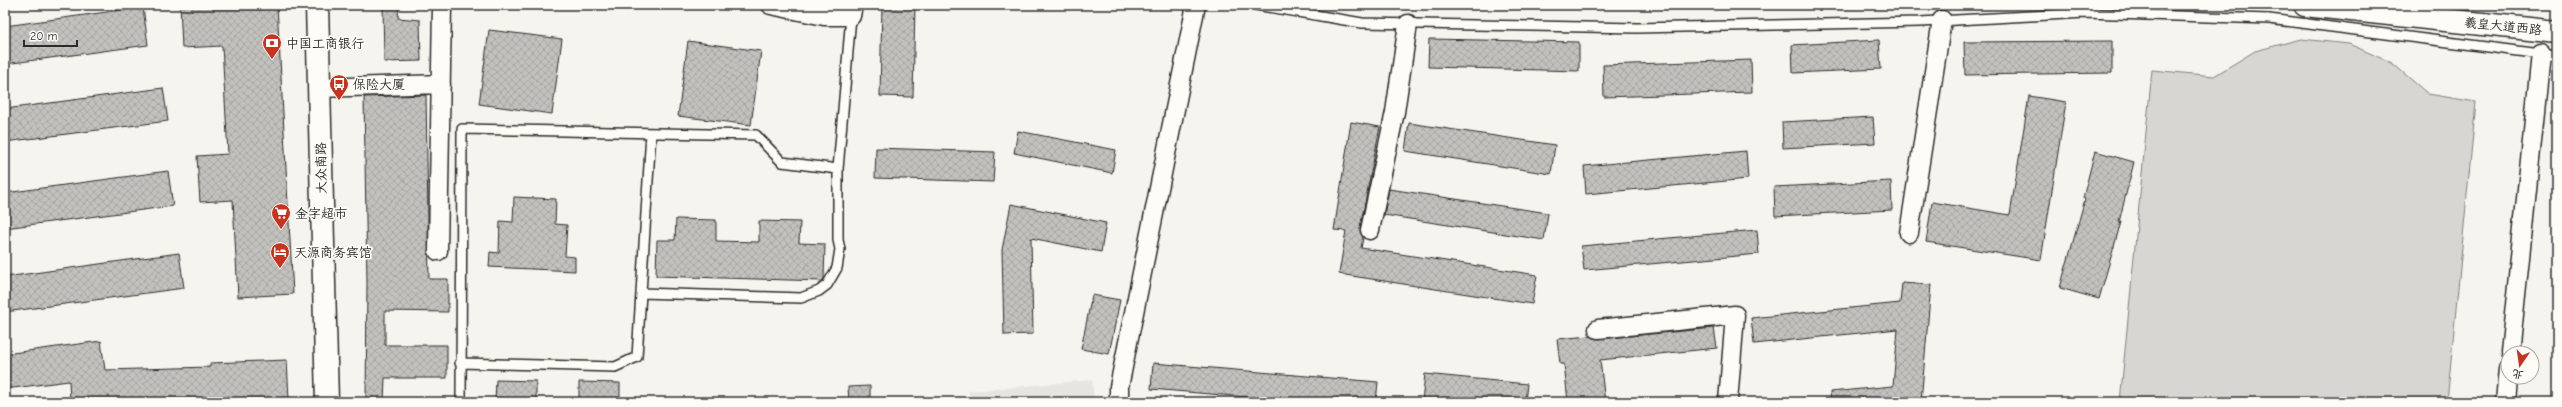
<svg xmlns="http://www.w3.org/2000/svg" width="2562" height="407" viewBox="0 0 2562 407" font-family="'Comic Neue','LXGW WenKai TC',sans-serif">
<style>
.built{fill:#e6e5e0}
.garden{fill:#d7d6d2;stroke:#81807e}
.building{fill:url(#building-cross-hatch);stroke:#2b2b2b}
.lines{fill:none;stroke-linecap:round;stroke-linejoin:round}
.lane-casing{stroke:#2b2b2b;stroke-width:12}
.street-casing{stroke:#2b2b2b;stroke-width:21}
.secondary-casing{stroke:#2b2b2b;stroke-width:25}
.primary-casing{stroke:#2b2b2b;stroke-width:25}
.lane{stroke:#fdfcf7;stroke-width:9}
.street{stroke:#fdfcf7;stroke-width:18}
.secondary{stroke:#fdfcf7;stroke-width:22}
.primary{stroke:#fdfcf7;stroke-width:22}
.labels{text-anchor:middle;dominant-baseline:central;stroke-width:3.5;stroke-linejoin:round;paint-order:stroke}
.street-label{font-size:13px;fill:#2b2b2b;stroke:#fdfcf7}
.poi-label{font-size:13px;fill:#2b2b2b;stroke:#fdfcf7;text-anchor:start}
</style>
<defs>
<pattern id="building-cross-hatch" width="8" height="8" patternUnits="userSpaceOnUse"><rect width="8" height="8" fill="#c2c1be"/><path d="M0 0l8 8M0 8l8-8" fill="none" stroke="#a7a6a3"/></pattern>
</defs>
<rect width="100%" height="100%" fill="#f5f4ef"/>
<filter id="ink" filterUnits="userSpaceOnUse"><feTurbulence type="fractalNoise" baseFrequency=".025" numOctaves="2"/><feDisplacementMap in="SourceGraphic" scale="8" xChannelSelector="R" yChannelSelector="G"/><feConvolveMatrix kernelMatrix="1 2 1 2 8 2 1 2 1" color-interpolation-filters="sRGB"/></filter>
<g filter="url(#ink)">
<!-- built -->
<path class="built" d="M1092,380L1094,402H970L969,391Z"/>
<!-- garden -->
<path class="garden" d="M2301,39L2349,44L2392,63L2428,94L2476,102L2447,402H2120L2152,70L2214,76L2255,51Z"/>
<!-- building -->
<path class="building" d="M180,5H277L293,294L238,297L233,200L200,202L197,156L228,154L222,46L182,48Z
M383,5H399L398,18L420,20L421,61L384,62Z
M882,5H915L913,97L880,96Z
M143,7L148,45L5,64V26Z
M489,30L562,39L552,114L479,104Z
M1429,39L1579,42V71L1428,67Z
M1879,40L1881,69L1793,73L1792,45Z
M688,41L761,51L751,125L678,116Z
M2112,41V73L1965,75L1964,42Z
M1751,60L1752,92L1604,97L1603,65Z
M163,88L168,121L5,142V109Z
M426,95L429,279H448V312L385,311V345H447V378H385L384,402H366L367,282L364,97Z
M2029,96L2066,102L2041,260L1926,242L1932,202L2010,215Z
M1873,117L1875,143L1783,148L1782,122Z
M1351,122L1380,127L1360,228L1363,238L1361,248L1537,275L1532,304L1339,274L1346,231L1334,230Z
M1409,123L1555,145L1551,174L1405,151Z
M1018,131L1116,150L1112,173L1014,153Z
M876,148L995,152L993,182L875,178Z
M1746,151L1748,179L1586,194L1584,166Z
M2095,151L2134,162L2119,222H2121L2099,299L2060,288L2085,199L2083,198Z
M168,171L173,206L5,228V193Z
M1891,181L1892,210L1775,216L1774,187Z
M1389,189L1548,213L1544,240L1384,215Z
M514,197L556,199L555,224L567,225L565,256L575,257V271L489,267L490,252L499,253L500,221L513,222Z
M1011,204L1106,223L1101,252L1031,238L1033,334L1004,335L1002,250Z
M676,219L716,220V241L759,242V221L800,222L799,243L825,244L824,279L822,281L656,276L657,240H675Z
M1757,230L1759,254L1584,270L1581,246Z
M179,253L184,288L5,312V277Z
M1902,283L1931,285L1921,402H1831L1830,392L1893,386L1898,329L1754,344L1751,318L1900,303Z
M1092,295L1120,300L1109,354L1081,349Z
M1714,328L1717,348L1600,360L1605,402H1568L1564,364H1560L1557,339L1590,336L1599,339Z
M101,341L105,370L210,367V363L287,360L289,399L70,402L69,381L5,389V354Z
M1153,363L1378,382L1376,402H1305L1151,389Z
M1425,374L1527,384L1525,402H1422Z
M496,380L536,381V402H495Z
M579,382L620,383V402H579Z
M870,386V402H849L848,387Z"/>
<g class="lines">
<defs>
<path id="lane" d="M1256,5L1362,23L1637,28L1920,22L2085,13L2269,19L2557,56
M641,293L801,298L819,291L827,285L837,268L840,249L838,240V169
M460,363L615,367L637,357L651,133
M461,402L462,129L756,135L782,162L838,169L851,16"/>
<path id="street" d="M771,5L824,16H851L853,5
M319,88L441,84
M1370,230L1395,112L1408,24
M1909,233L1942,20
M438,251L442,5
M1598,329L1735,315L1728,402
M2510,353L2541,54
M1119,402V387L1196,5
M2505,402L2508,369"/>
<path id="secondary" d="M317,5L327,402"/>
<path id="primary" d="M2305,5L2557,32"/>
</defs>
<!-- lane casing -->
<use href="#lane" class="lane-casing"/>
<!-- street casing -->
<use href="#street" class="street-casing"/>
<!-- secondary casing -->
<use href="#secondary" class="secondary-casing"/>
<!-- primary casing -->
<use href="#primary" class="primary-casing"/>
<!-- lane -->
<use href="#lane" class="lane"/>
<!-- street -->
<use href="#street" class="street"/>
<!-- secondary -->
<use href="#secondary" class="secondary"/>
<!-- primary -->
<use href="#primary" class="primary"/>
</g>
</g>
<!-- icons -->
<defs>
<symbol id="bank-pin" viewBox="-11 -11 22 30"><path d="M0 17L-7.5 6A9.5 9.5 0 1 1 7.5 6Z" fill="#c8321e" stroke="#fdfcf7"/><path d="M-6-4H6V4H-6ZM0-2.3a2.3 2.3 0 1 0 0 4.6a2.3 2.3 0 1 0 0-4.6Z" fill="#fff"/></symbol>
<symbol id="bus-pin" viewBox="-11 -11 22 30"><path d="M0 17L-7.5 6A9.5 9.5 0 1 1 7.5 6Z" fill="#c8321e" stroke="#fdfcf7"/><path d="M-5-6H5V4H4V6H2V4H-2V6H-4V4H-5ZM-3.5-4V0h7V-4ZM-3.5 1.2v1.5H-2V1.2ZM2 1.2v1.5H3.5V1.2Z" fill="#fff"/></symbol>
<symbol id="supermarket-pin" viewBox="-11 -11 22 30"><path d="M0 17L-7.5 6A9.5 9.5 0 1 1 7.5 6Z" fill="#c8321e" stroke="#fdfcf7"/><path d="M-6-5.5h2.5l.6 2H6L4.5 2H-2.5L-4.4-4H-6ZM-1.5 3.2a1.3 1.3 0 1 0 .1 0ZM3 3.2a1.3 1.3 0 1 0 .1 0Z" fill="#fff"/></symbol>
<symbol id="hotel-pin" viewBox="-11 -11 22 30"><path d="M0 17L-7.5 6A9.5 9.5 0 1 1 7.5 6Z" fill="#c8321e" stroke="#fdfcf7"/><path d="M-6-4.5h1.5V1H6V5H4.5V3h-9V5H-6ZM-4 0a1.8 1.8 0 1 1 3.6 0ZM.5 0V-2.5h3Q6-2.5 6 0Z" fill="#fff"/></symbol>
</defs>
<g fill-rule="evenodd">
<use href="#bank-pin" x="261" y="32" width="22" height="30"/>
<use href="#bus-pin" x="328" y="73" width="22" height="30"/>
<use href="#supermarket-pin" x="270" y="202" width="22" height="30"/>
<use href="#hotel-pin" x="269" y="241" width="22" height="30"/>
</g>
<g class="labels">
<!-- street labels -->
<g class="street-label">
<text transform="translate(2503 26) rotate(6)">羲皇大道西路</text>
<text transform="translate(321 168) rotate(-91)">大众南路</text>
</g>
<!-- poi labels -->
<g class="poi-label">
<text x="286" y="43">中国工商银行</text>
<text x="353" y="84">保险大厦</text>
<text x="295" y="213">金字超市</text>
<text x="294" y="252">天源商务宾馆</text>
</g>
</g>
<!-- margin -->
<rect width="2562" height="407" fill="none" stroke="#fdfcf7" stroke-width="20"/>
<rect x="10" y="10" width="2542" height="387" fill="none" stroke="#2b2b2b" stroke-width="1.5" filter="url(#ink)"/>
<!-- north arrow -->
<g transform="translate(2520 365) rotate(193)"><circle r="19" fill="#fdfcf7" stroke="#a9a8a5"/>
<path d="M0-3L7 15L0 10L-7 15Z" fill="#c8321e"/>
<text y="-6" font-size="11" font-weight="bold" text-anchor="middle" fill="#2b2b2b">北</text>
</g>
<!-- scale -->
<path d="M24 40v6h53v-6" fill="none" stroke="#2b2b2b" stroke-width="2"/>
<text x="30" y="40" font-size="12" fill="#2b2b2b" stroke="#fdfcf7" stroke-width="3" paint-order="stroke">20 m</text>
</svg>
